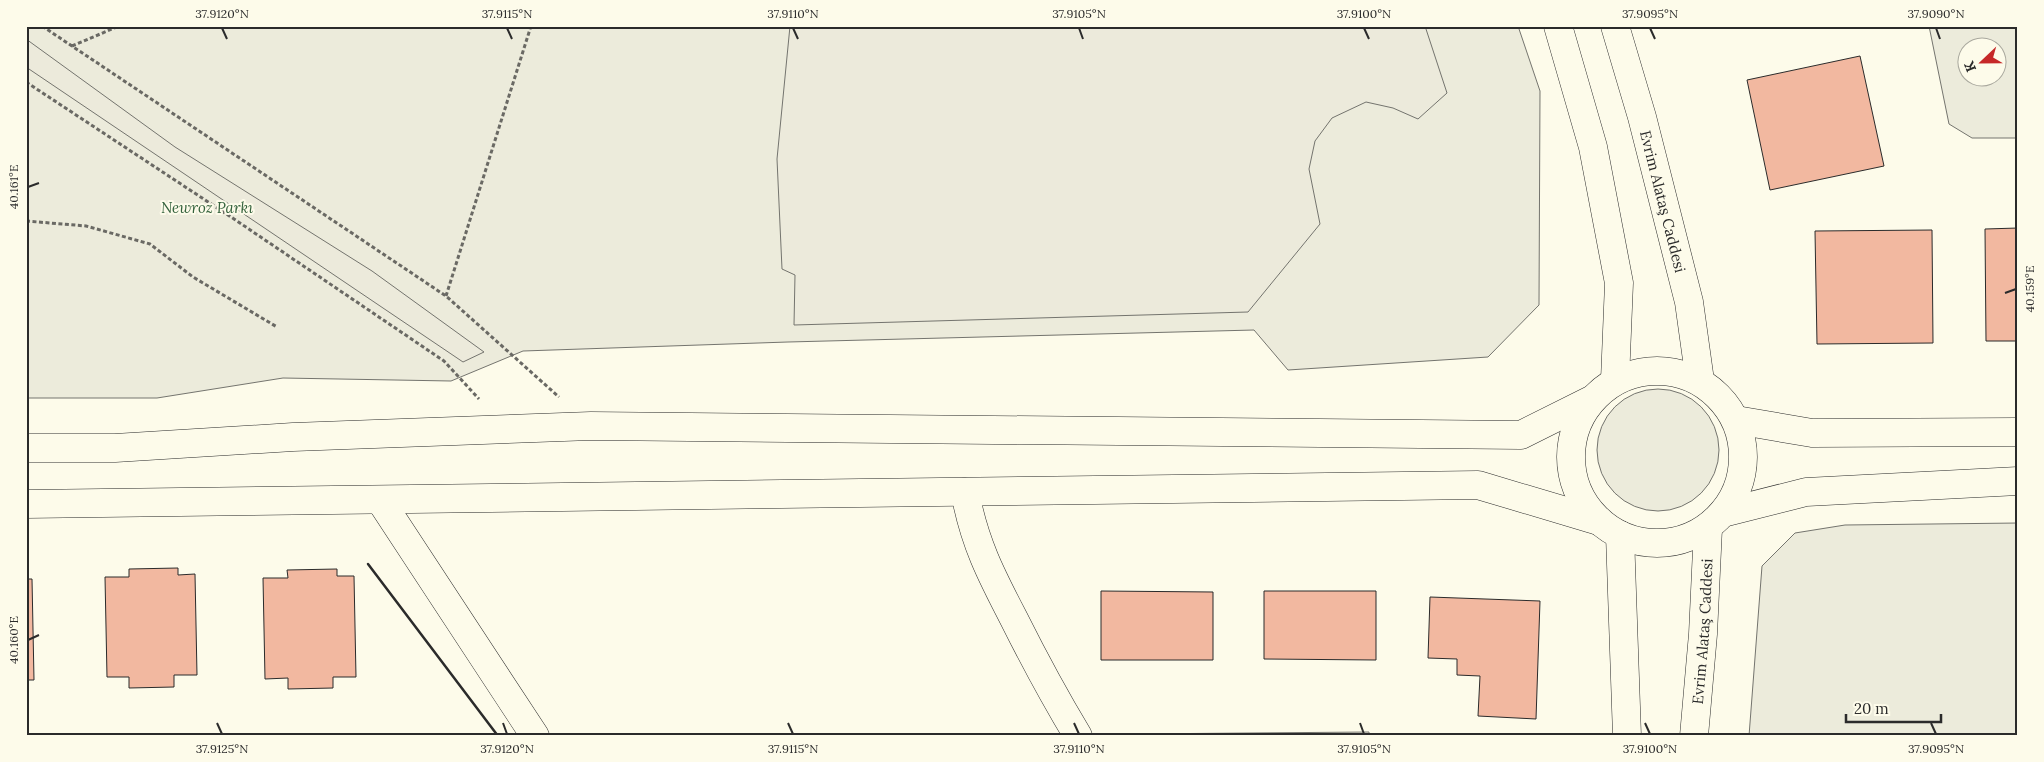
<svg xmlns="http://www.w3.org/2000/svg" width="2044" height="762" viewBox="0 0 2044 762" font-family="Lora,serif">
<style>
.green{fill:#ecebdb;stroke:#74746e;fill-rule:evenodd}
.parking{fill:#eceadb;stroke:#74746e}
.building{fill:#f2b8a0;stroke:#2b2b2b}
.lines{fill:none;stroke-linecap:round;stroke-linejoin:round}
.minor-casing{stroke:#2b2b2b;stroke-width:29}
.secondary-casing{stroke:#2b2b2b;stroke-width:29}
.path{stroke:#6a6964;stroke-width:3;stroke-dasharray:4 2.5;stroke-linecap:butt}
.minor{stroke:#fdfbea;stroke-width:28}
.secondary{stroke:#fdfbea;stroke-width:28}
.wall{stroke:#2b2b2b;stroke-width:2.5}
.ticks{fill:none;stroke:#2b2b2b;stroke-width:2}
.labels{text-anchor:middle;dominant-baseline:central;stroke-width:4;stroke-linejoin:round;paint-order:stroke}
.street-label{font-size:15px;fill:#2b2b2b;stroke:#fdfbea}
.park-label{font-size:15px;font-style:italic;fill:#34623c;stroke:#fdfbea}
.neatline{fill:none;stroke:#2b2b2b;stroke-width:2}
.ticks-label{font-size:12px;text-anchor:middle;fill:#2b2b2b}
</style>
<rect width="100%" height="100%" fill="#fdfbea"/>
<!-- green -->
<path class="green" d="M26,26H1518L1540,91L1539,305L1488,357L1288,370L1254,330L788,342L523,351L451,381L283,378L157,398H26Z
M1929,26H2018V138H1972L1949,124ZM1966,48H1996V78H1966Z
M1597 450a61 61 0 1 1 122 0a61 61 0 1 1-122 0Z
M2018,523V736H1749L1762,566L1795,533L1845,525Z
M1369,732V736H1132L1131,734Z"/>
<!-- parking -->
<path class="parking" d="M790,26H1425L1447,93L1418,119L1393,108L1366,102L1332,118L1315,141L1309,169L1320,224L1248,312L794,325L795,275L782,269L777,159Z
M26,39L175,147L372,271L484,352L463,362L26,67Z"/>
<!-- building -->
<path class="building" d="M1860,56L1884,166L1770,190L1747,80Z
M2018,228V341H1986L1985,229Z
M1932,230L1933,343L1817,344L1815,231Z
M178,568V575L195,574L197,675H174V687L129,688V677H107L105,577H129V569Z
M337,569V576H354L356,677H333V688L288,689V678L265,679L263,578H288L287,570Z
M26,579H32L34,680H26Z
M1101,591L1213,592V660H1101Z
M1264,591H1376V660L1264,659Z
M1430,597L1540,601L1536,719L1478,716L1480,676L1457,675V659L1428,658Z"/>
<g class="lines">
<defs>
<path id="minor" d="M965,492C974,542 991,575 1014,619C1034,659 1055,698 1078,736
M380,500L535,736"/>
<g id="secondary">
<path d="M1558,26L1593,147L1619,283L1615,380"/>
<path id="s1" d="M1615,26L1642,117L1689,302L1700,381"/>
<circle cx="1657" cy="457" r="86"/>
<path d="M1736,420L1812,433L2018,432"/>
<path d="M26,448H115L293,437L591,426L1521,435L1591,400"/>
<path d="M26,504L1478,485L1599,521"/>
<path d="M1723,513L1806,492L2018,481"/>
<path d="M1620,535L1627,736"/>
<path id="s2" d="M1694,736L1703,634L1708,528"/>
</g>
</defs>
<!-- minor casing -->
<use href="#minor" class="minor-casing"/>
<!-- secondary casing -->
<use href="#secondary" class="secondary-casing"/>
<!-- path -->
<path class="path" d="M42,26L446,296L559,397
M72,46L119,26
M26,82L234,219L444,361L479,399
M26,221L86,226L150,244L193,277L277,327
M446,296L531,26"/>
<!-- minor -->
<use href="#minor" class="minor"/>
<!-- secondary -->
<use href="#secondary" class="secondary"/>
<!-- wall -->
<path class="wall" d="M368,564L498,736"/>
</g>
<!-- ticks -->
<path class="ticks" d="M222,28L227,39M507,28L512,39M793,28L798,39M1079,28L1083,39M1364,28L1369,39M1650,28L1655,39M1936,28L1940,39M28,187L39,183M2005,293L2016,289M28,640L39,635M217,723L222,734M503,723L507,734M788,723L793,734M1074,723L1079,734M1360,723L1364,734M1645,723L1650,734M1931,723L1936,734"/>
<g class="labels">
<!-- street labels -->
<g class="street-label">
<text stroke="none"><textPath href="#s1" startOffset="182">Evrim Alataş Caddesi</textPath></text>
<text stroke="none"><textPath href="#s2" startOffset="105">Evrim Alataş Caddesi</textPath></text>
</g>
<!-- park labels -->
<g class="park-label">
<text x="207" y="207">Newroz Parkı</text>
</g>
</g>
<!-- border -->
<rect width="2044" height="762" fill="none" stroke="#fdfbea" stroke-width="55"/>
<!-- north arrow -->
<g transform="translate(1982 62) rotate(248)"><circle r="24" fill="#fdfbea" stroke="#a9a89e"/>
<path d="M0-4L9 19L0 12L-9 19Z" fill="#c62828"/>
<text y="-8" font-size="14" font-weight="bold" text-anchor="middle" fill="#2b2b2b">K</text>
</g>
<!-- scale -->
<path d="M1846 714v8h95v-8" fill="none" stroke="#2b2b2b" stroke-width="2.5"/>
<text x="1854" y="714" font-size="15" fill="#2b2b2b" stroke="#fdfbea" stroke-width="4" paint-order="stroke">20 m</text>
<rect x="28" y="28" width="1988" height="706" class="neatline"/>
<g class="ticks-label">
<text x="222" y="18">37.9120°N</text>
<text x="507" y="18">37.9115°N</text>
<text x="793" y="18">37.9110°N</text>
<text x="1079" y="18">37.9105°N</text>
<text x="1364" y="18">37.9100°N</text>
<text x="1650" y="18">37.9095°N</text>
<text x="1936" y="18">37.9090°N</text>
<text transform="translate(14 187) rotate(-90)" y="4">40.161°E</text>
<text transform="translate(2030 289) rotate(-90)" y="4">40.159°E</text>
<text transform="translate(14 640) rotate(-90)" y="4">40.160°E</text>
<text x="222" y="753">37.9125°N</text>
<text x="507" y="753">37.9120°N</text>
<text x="793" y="753">37.9115°N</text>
<text x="1079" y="753">37.9110°N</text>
<text x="1364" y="753">37.9105°N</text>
<text x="1650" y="753">37.9100°N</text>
<text x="1936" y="753">37.9095°N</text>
</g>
</svg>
